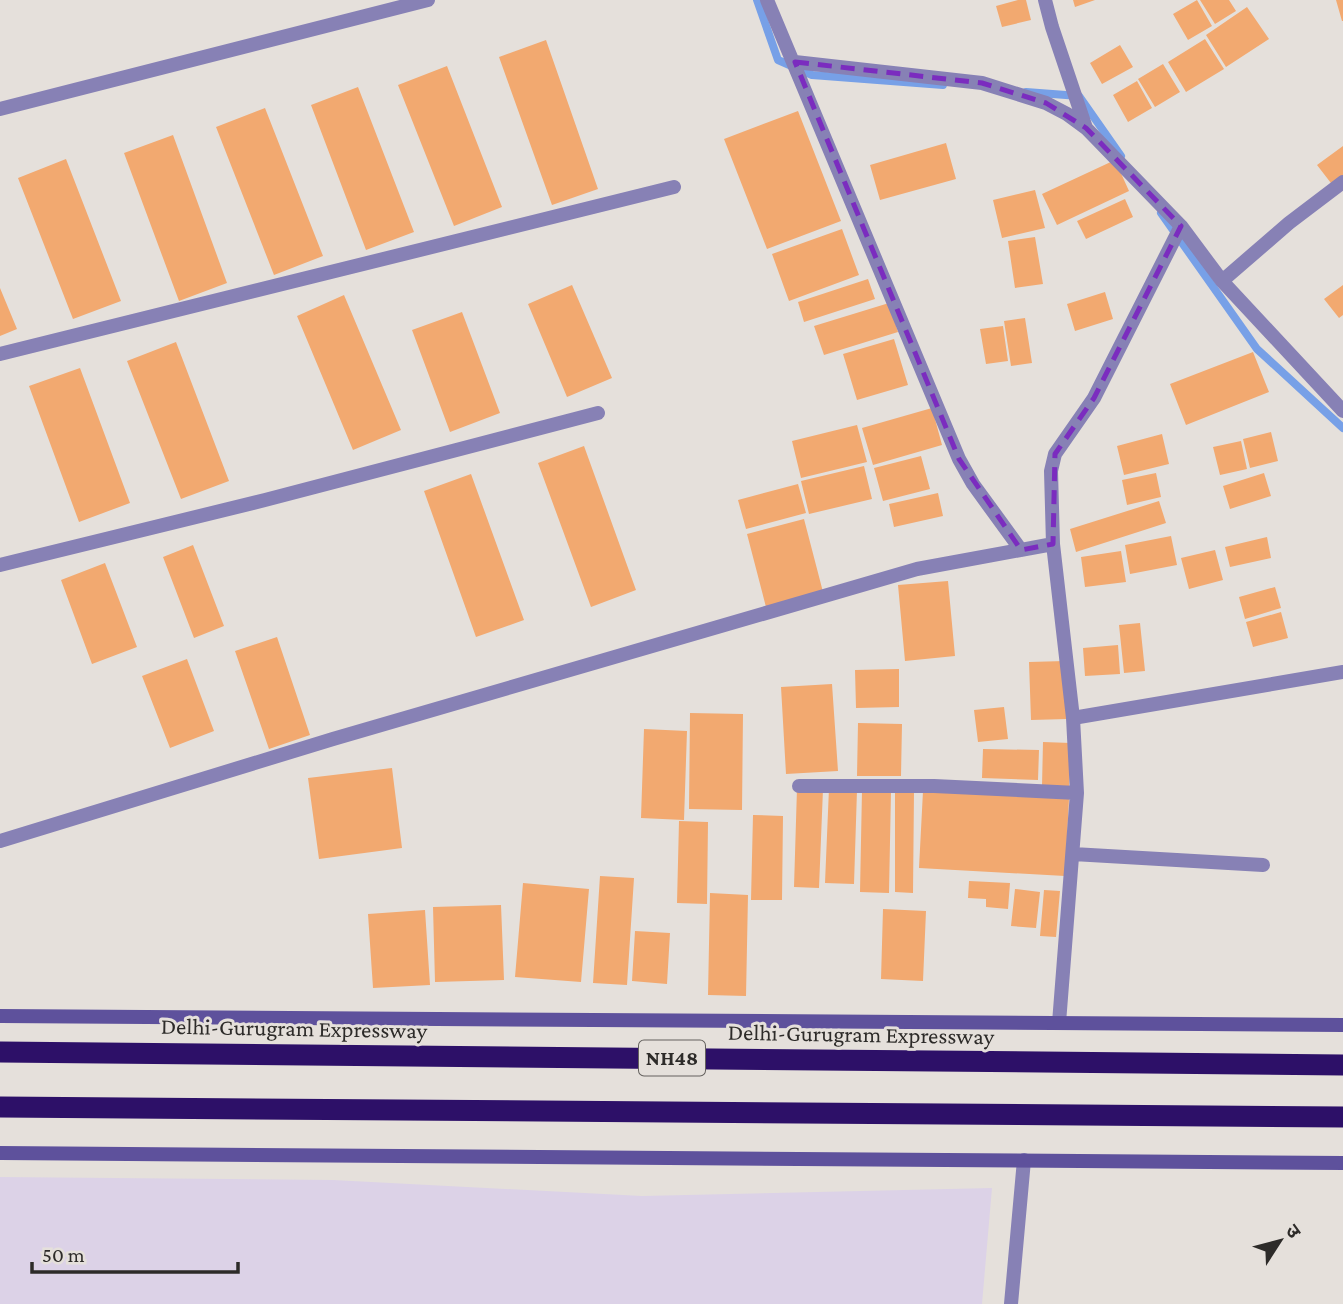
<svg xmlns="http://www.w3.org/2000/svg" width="1343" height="1304" viewBox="0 0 1343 1304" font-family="'Crimson Pro','Noto Sans Devanagari',serif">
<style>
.commercial{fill:#dcd2e7}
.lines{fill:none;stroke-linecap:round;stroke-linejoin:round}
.stream{stroke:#77a0e7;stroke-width:8}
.building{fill:#f2a970}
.minor{stroke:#8781b5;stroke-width:14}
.tertiary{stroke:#8781b5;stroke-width:14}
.secondary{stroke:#5e519c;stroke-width:14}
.motorway{stroke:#2d1068;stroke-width:21}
.marked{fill:none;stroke:#7b2cbf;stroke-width:5;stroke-dasharray:14 9;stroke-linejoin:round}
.labels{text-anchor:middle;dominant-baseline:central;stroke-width:6;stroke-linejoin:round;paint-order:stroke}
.shield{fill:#e5e0db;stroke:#64615e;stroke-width:2}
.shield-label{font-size:21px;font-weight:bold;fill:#2d2b29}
.street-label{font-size:23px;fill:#2d2b29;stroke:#e5e0db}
</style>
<rect width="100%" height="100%" fill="#e5e0db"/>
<!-- commercial -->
<path class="commercial" d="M0,1177L333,1180L642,1196L992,1188L982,1304H0Z"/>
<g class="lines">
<!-- stream -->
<path class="stream" d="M757,0L778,60L812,75L943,85
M1026,92L1079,96L1121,156
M1161,213L1257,349L1343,428"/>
</g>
<!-- building -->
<path class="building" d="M1018,0H1026L1031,20L1002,27L996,6Z
M1073,0H1095L1075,7Z
M1197,0L1212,26L1188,40L1173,14Z
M1200,0H1229L1236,11L1215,24Z
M1336,0H1343V21H1342Z
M1247,7L1269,39L1226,67L1206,35Z
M1205,39L1224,69L1186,92L1168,62Z
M546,40L598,189L552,205L499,57Z
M1120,45L1133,67L1102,84L1090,63Z
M1163,64L1180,92L1155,107L1138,79Z
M447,66L502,207L454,226L398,85Z
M1137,81L1152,108L1128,122L1113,95Z
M358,87L414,232L366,250L311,105Z
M265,108L323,256L274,275L216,127Z
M798,111L841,221L767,249L724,139Z
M173,135L227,283L179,301L124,153Z
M946,143L956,179L880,200L870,165Z
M1343,146V180L1334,187L1317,165Z
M66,159L121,301L73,319L18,178Z
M1115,160L1129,191L1057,225L1042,194Z
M1035,190L1045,228L1002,238L993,200Z
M1125,199L1133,217L1086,239L1077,221Z
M842,229L859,275L789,301L772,254Z
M1035,237L1043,284L1015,288L1008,241Z
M868,279L875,299L804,322L798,302Z
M572,285L612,378L567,397L528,304Z
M1343,285V315L1339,318L1324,299Z
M0,288L17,329L0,336Z
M1105,292L1113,319L1075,331L1067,304Z
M344,295L401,430L353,450L297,316Z
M889,303L898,332L824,355L814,326Z
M462,312L500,413L450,432L412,330Z
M1025,318L1032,363L1011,366L1004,321Z
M1003,326L1008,361L986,364L980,329Z
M894,339L908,385L857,400L843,354Z
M176,342L229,481L181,499L127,361Z
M1253,352L1269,392L1186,425L1170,384Z
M80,368L130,503L79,522L29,386Z
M932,408L942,445L873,465L862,428Z
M857,425L867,462L801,478L792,441Z
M1271,432L1278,461L1250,468L1243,439Z
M1162,434L1169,464L1124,475L1117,446Z
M1241,441L1247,469L1220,475L1213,447Z
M584,446L636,590L591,607L538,463Z
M921,456L930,489L883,501L874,468Z
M864,466L872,499L809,514L801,481Z
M1156,473L1161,497L1127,505L1122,480Z
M1264,473L1271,496L1230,509L1223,486Z
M471,474L524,620L476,637L424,491Z
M798,484L806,513L746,529L738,500Z
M938,493L943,516L894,527L889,504Z
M1159,501L1166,523L1076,552L1070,529Z
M804,519L823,592L766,607L747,534Z
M1171,536L1177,565L1130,574L1125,545Z
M1267,537L1271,558L1230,567L1225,547Z
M193,545L224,626L194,638L163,557Z
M1215,550L1223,580L1189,589L1181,558Z
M1121,551L1126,582L1085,587L1081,557Z
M105,563L137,647L92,664L61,580Z
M948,581L955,656L905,661L898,585Z
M1275,587L1281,608L1245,619L1239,597Z
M1281,612L1288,638L1253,647L1246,622Z
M1140,623L1145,671L1124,673L1119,625Z
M277,637L310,735L269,749L235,651Z
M1118,645L1120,674L1085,676L1083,648Z
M187,659L214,731L170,748L142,676Z
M1065,661L1067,719L1031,720L1029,662Z
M899,669V707L856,708L855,670Z
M832,684L838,771L786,774L781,687Z
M1004,707L1008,739L978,742L974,710Z
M690,713L743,714L742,810L689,809Z
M858,723L902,724L901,776H857Z
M644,729L687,731L684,820L641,818Z
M1043,742L1071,743L1069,787L1042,786Z
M983,749L1039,750L1038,780L982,778Z
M392,768L402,848L319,859L308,778Z
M797,788L823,789L819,888L794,887Z
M829,788L857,790L854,884L825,883Z
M862,790L891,791L889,893L860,892Z
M895,791H914L913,893L895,892Z
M923,791L1069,799L1065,876L919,868Z
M753,815L783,816L782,900H751Z
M679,821L708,822L707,904L677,903Z
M600,876L634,878L627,985L593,983Z
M969,881L1010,883L1008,909L986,907V899L968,898Z
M523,883L589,889L581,982L515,977Z
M1015,889L1040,892L1036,928L1011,926Z
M1044,890L1060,891L1056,937L1040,936Z
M710,893L748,895L746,996L708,995Z
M501,905L504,980L435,982L433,907Z
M883,909L926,911L923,981L881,979Z
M425,910L430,985L373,988L368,914Z
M635,931L670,933L667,984L632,981Z"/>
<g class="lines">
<!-- minor -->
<path class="minor" d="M767,0L959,459L973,484L1021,550
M1045,0L1052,27L1086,128
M795,62L982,83L1046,103L1067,114L1086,128L1181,226L1222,281L1343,411
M0,109L428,0
M1222,281L1289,223L1343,182
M0,354L674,187
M0,565L265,500L598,413
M1073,718L1343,672
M799,786H934L1077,793
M0,841L333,739L917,569L1053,544
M1073,854L1263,865
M1059,1023L1077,793L1073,718L1053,544L1051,471L1055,454L1094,398L1181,226"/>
<!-- tertiary -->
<path class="tertiary" d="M1011,1304L1024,1160"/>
<!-- secondary -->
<path class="secondary" d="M0,1016L1343,1025
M0,1153L1343,1163"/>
<!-- motorway -->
<path class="motorway" d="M0,1052L1343,1065
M0,1107L1343,1117"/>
</g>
<!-- marked area -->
<path class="marked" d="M795,62L982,83L1046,103L1086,128L1181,226L1094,398L1055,454L1053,544L1021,550L959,459Z"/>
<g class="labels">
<!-- shield labels -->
<rect class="shield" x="639" y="1040.5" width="66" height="35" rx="5"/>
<g class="shield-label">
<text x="672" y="1058">NH48</text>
</g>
<!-- street labels -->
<g class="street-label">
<text transform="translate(294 1028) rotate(1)">Delhi-Gurugram Expressway</text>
<text transform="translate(861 1034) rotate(1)">Delhi-Gurugram Expressway</text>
</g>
</g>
<!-- north arrow -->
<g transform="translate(1280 1241) rotate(54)" stroke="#e5e0db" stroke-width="5" paint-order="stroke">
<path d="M0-5L12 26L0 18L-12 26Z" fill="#2d2b29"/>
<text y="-10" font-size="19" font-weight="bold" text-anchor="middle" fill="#2d2b29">उ</text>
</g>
<!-- scale -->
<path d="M32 1262v10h206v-10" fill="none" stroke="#2d2b29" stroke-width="3.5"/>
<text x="42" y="1262" font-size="21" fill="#2d2b29" stroke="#e5e0db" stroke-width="5" paint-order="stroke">50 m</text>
</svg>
